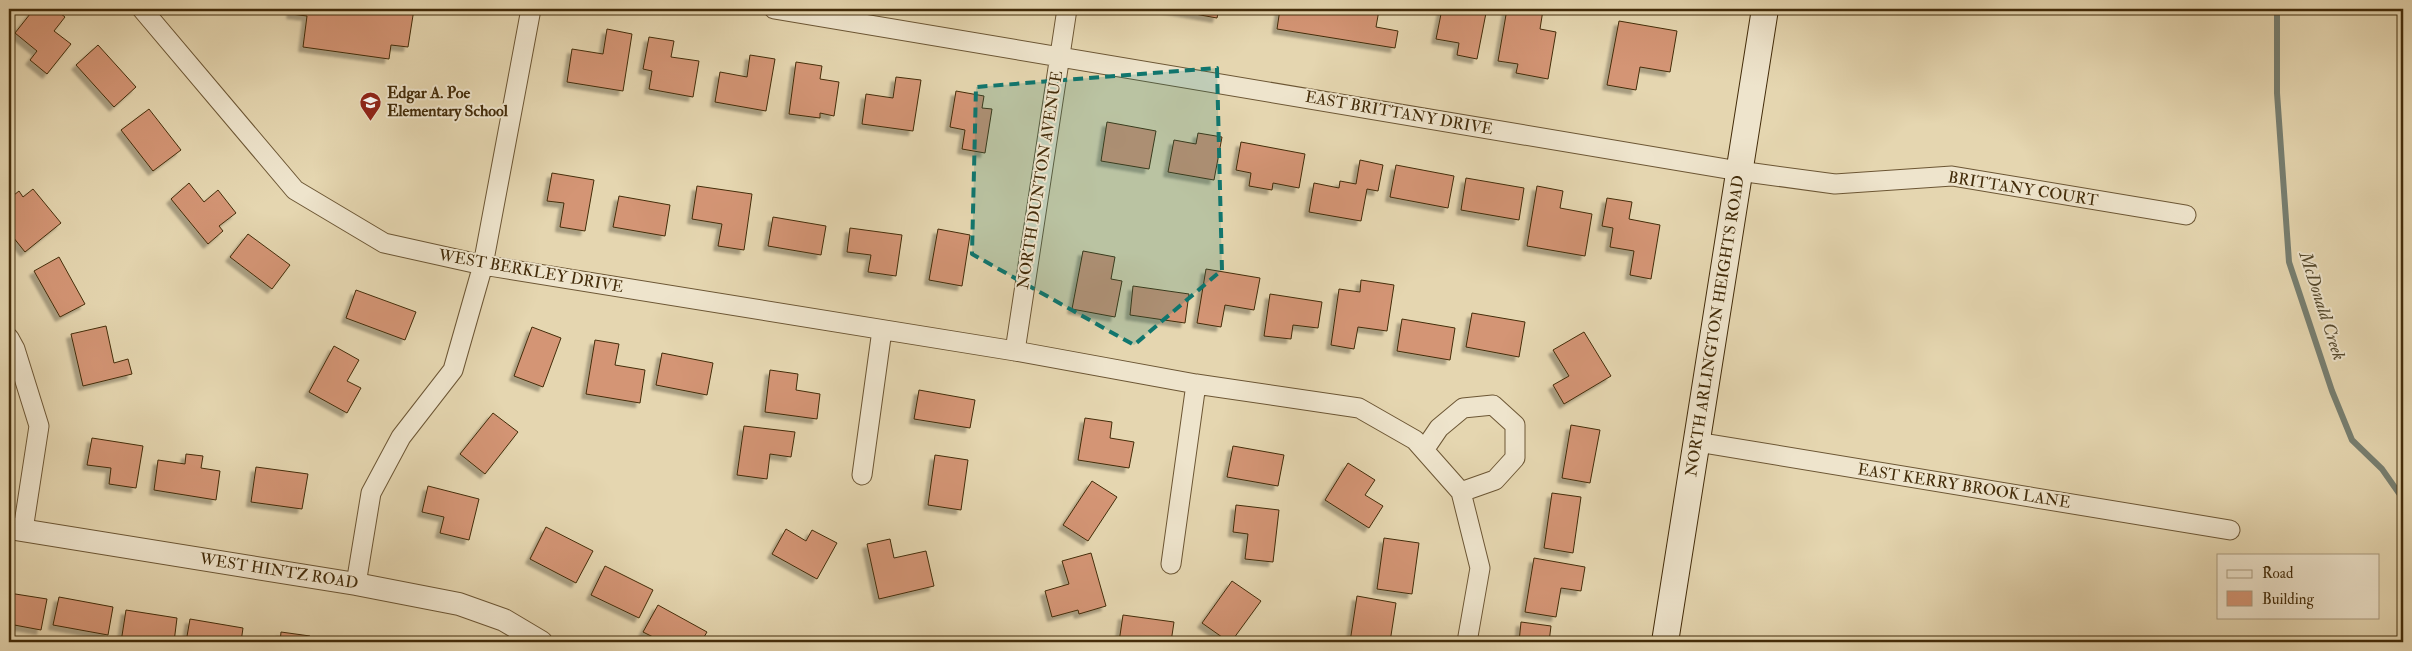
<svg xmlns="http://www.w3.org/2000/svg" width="2412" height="651" viewBox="0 0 2412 651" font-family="'IM FELL Double Pica',serif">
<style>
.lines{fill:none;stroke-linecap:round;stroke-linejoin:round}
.stream{stroke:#777f71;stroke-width:6}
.building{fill:#d49574;stroke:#432c0a;filter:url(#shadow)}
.minor-casing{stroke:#6c5634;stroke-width:21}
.tertiary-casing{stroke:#6c5634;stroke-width:24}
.secondary-casing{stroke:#432c0a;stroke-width:28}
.minor{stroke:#eee4cc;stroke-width:19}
.tertiary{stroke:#eee4cc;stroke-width:22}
.secondary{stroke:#eee4cc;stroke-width:26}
.marked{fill:#0f766e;fill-opacity:0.2;stroke:#0f766e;stroke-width:4;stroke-dasharray:10 6;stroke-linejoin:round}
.labels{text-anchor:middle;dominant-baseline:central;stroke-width:4;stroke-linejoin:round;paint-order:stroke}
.poi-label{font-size:16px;font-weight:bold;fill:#432c0a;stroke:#eee4cc;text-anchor:start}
.street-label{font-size:16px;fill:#432c0a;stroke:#eee4cc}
.water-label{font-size:18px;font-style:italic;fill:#54482c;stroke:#eee4cc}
</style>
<defs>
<filter id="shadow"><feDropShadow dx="-4.5" dy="4.5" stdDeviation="1" flood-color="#0004"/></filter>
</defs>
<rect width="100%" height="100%" fill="#e5d6b0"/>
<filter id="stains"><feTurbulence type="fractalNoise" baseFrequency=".004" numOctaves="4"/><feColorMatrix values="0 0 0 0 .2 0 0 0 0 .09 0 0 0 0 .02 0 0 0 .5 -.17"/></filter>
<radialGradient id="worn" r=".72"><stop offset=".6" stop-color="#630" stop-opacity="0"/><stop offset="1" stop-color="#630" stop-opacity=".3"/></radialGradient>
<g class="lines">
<!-- stream -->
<path class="stream" d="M2277,9V93L2289,262L2332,391L2352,440L2382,469L2403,499"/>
</g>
<!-- building -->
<path class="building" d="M34,9H55L65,17L54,31L71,44L47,74L30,60L37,51L15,33Z
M292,9H414L408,47L391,45L389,59L303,47L307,16L291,14Z
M1167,9H1219L1217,18Z
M1280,9L1379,10L1376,27L1398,31L1395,48L1277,29Z
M1442,9H1463L1486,13L1477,59L1457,55L1459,43L1436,39Z
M1507,9L1543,10L1540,29L1556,32L1548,79L1516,73L1518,64L1498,61Z
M1619,21L1677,31L1670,72L1640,67L1636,90L1607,85Z
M607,29L632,34L623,91L567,82L572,49L603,54Z
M649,37L674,41L671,57L699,61L693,97L649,89L652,71L643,69Z
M98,45L136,87L114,107L76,65Z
M750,55L775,59L766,111L715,102L720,72L747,77Z
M796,62L822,66L820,79L839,82L834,116L820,113V118L789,114Z
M896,77L921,80L913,131L862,124L866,94L893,98Z
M956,91L984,96L982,108L992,109L985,153L962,149L965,130L950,127Z
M149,109L181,150L153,171L121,130Z
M1107,122L1156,131L1149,169L1101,161Z
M1198,133L1222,137L1214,180L1168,172L1174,140L1196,144Z
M1241,142L1305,154L1299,188L1273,183L1272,190L1249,186L1251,173L1236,170Z
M1360,160L1383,165L1378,191L1367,189L1361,221L1309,212L1314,183L1339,188L1340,181L1356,184Z
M1396,165L1454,176L1448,208L1390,197Z
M552,173L594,180L585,231L560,227L564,203L547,201Z
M1466,178L1524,188L1519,220L1461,210Z
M189,183L204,202L218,190L236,213L219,226L223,231L208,244L171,199Z
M697,186L752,194L744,250L718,246L722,224L692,219Z
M1537,186L1563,191L1560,208L1592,214L1585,256L1527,246Z
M33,189L61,223L25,252L9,232V199L19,191L23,197Z
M619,196L670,205L665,236L613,227Z
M1607,198L1632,202L1629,219L1660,225L1651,279L1630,275L1634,251L1610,247L1613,228L1602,226Z
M773,217L826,226L821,255L768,246Z
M850,228L902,235L896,276L868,272L871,255L847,252Z
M938,229L970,235L962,286L929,280Z
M248,234L290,265L272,289L230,257Z
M1083,251L1115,257L1111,279L1122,281L1115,317L1072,309Z
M59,257L85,304L60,317L34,271Z
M1206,269L1260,278L1254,310L1225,305L1221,327L1197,323Z
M1361,280L1394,285L1387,331L1358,327L1354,349L1331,345L1339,289L1360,292Z
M1133,286L1189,294L1185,323L1130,315Z
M356,290L416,312L405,340L346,318Z
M1270,294L1322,302L1318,328L1293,325L1291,339L1264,336Z
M1472,313L1525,322L1519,357L1466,347Z
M1402,319L1455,328L1450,360L1397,351Z
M106,326L114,363L128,359L132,374L83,386L71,334Z
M532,327L561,338L543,387L514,376Z
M1584,332L1611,376L1564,404L1553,385L1569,376L1553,350Z
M595,340L619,344L615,365L645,370L640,403L586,394Z
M334,346L359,360L347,381L361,388L347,413L309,392Z
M662,353L713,363L707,395L656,385Z
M770,370L798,374L796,390L820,394L817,419L765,412Z
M919,390L975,400L970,428L914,419Z
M493,413L518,432L485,474L460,454Z
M1085,418L1112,422L1110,438L1134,442L1129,468L1078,460Z
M1571,425L1600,430L1590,483L1562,478Z
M744,426L795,432L791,457L770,454L767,479L737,475Z
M92,438L143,446L136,488L109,484L111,468L87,465Z
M1233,446L1284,455L1278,486L1227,477Z
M186,454L203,456L201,468L220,471L216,500L154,490L158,460L185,464Z
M935,455L968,460L961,510L928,505Z
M1348,463L1375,480L1365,495L1383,506L1369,528L1325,500Z
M256,467L308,474L302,509L251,502Z
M1092,481L1117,497L1088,541L1063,525Z
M428,486L479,499L469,540L440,533L444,517L422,512Z
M1552,493L1581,497L1573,553L1544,548Z
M1236,505L1279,510L1273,562L1245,559L1248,534L1233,532Z
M546,527L593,551L576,583L530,559Z
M786,529L806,541L812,530L837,543L817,579L772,554Z
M1384,538L1419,543L1412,594L1377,589Z
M890,539L894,558L926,551L934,586L879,599L867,544Z
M1091,553L1106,606L1079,614L1078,610L1052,617L1045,591L1069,584L1062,561Z
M1534,558L1585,567L1581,591L1561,588L1556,617L1525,612Z
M605,566L653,590L639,618L591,595Z
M1232,581L1261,601L1231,642H1229L1202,623Z
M9,593L47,599L41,630L9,624Z
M1357,596L1396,603L1390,642H1350Z
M59,597L113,607L108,635L53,625Z
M658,605L707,632L701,642H663L643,632Z
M126,610L177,618L174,642H121Z
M1123,615L1174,622L1171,642H1119Z
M190,619L243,628L241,642H186Z
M1521,622L1551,626L1549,642H1519Z
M281,632L310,636L309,642H280Z
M320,638L347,642H320Z"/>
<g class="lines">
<defs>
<path id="minor" d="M142,9L295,190L384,243L483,265L1015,351L1196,384L1359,408L1415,440L1461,492L1480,568L1467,642
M774,9L1739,171L1835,184L1952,176L2186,215
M9,338L15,349L39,426L23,530
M1015,351L1067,9
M1697,442L2230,530
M1424,450L1439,428L1463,408L1493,405L1515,425V458L1495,480L1461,492
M862,475L882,330
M1171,564L1196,384
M356,584L371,493L401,437L453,370L483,265L531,9"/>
<path id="tertiary" d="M9,528L356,584L459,604L504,620L541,642"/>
<path id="secondary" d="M1665,642L1765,9"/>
</defs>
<!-- minor casing -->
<use href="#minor" class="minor-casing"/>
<!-- tertiary casing -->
<use href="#tertiary" class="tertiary-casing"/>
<!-- secondary casing -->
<use href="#secondary" class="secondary-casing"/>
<!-- minor -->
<use href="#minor" class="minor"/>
<!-- tertiary -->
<use href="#tertiary" class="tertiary"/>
<!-- secondary -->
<use href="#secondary" class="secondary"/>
</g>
<!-- marked area -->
<path class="marked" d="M1217,68L1222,270L1134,345L972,254L976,87Z"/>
<!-- icons -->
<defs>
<symbol id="school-pin" viewBox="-11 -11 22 30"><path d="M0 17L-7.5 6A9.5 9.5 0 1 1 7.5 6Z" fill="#8f2418" stroke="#eee4cc"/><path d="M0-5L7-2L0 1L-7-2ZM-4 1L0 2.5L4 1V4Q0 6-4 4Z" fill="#fff"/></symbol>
</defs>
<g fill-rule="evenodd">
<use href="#school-pin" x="358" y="90" width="25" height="34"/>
</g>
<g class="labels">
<!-- poi labels -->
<g class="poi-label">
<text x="387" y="93">Edgar A. Poe<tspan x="387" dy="18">Elementary School</tspan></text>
</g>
<!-- street labels -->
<g class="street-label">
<text transform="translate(1399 113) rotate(10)">EAST BRITTANY DRIVE</text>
<text transform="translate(1040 180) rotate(-81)">NORTH DUNTON AVENUE</text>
<text transform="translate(2023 189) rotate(9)">BRITTANY COURT</text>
<text transform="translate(531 271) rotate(10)">WEST BERKLEY DRIVE</text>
<text transform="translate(1715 326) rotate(-81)">NORTH ARLINGTON HEIGHTS ROAD</text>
<text transform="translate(1964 486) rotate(9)">EAST KERRY BROOK LANE</text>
<text transform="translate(279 571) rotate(9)">WEST HINTZ ROAD</text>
</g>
<!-- water labels -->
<g class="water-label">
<text transform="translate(2322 306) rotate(72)">McDonald Creek</text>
</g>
</g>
<!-- margin -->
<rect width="2412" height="651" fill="none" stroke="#e5d6b0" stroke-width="30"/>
<rect x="10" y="10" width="2392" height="631" fill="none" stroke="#432c0a" stroke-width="2.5"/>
<rect x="15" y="15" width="2382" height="621" fill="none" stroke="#432c0a"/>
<!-- legend -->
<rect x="2217" y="554" width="162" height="65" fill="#eee4cc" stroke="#aa9a7e"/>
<rect x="2227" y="570" width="25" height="8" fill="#eee4cc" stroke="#aa9a7e"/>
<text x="2262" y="578" font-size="15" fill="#432c0a">Road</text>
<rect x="2227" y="591" width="25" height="15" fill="#d49574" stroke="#aa9a7e"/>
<text x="2262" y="604" font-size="15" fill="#432c0a">Building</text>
<rect width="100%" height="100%" filter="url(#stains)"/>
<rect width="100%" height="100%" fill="url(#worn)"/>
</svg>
